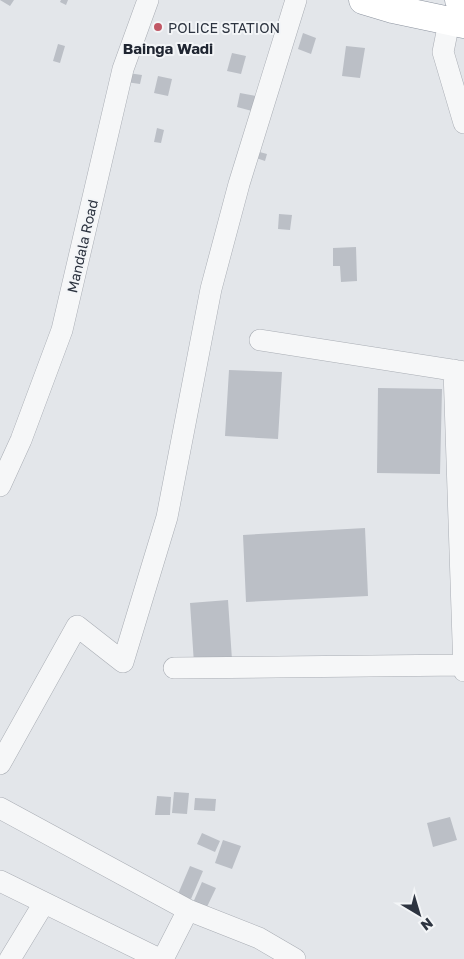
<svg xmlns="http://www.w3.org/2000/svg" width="464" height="959" viewBox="0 0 464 959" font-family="'Golos Text',sans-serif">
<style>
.building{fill:#bbbfc6}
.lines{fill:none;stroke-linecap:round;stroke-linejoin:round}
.minor-casing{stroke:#a9adb4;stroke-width:22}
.highway-casing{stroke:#8c939f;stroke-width:29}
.minor{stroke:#f6f7f8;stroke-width:21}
.highway{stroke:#fff;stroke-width:28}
.poi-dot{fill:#c05765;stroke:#f3f5f7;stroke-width:2}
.labels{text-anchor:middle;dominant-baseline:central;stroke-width:4;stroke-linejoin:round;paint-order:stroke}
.poi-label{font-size:14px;fill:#2d3440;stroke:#f3f5f7;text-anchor:start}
.street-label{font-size:14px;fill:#2d3440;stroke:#f3f5f7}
.neighbourhood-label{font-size:15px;font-weight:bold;fill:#1f2531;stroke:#f3f5f7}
</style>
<rect width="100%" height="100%" fill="#e3e6ea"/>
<!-- building -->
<path class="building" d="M0,0H14L10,6Z
M61,0H68L66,5L60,2Z
M303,33L316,38L311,54L298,49Z
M58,44L65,46L60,63L53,61Z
M346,46L365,48L360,78L342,76Z
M232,53L246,56L241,74L227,71Z
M128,73L142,75L140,84L126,82Z
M158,76L172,79L168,96L154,93Z
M240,93L256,96L252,111L237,107Z
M157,128L164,130L161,143L154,142Z
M252,150L267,154L265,161L250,156Z
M279,214L292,215L290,230L278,229Z
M356,247L357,281L341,282L340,266H333V248Z
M229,370L282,372L278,439L225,436Z
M378,388L442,389L440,474L377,473Z
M365,528L368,596L246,602L243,535Z
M228,600L232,660L194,664L190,603Z
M174,792L189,793L187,814L172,813Z
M157,796L171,797L170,815H155Z
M195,798L216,799L215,811L194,810Z
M450,817L457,840L433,847L427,823Z
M202,833L220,841L215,852L197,844Z
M223,840L241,846L232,869L215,863Z
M190,866L203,871L191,899L178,894Z
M202,882L216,888L205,911L192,905Z"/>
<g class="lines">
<defs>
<path id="minor" d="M449,22L443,52L464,123
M260,340L464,372
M454,370L464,671
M0,486L21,440L62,330L123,69L148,0
M174,668L464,665
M0,764L77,626L123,662L167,517L211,289L239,184L296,0
M0,808L188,910L259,938L295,959
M0,881L159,959
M10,959L44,903
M163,959L188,910"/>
<path id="highway" d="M363,0L393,9L464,24
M459,0L464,1"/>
</defs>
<!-- minor casing -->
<use href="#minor" class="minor-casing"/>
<!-- highway casing -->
<use href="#highway" class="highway-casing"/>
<!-- minor -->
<use href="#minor" class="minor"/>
<!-- highway -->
<use href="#highway" class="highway"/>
</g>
<!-- markers -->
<circle class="poi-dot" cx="158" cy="27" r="5"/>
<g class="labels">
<!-- poi labels -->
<g class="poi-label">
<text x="168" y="27">POLICE STATION</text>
</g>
<!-- street labels -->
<g class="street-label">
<text transform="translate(82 246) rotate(-77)">Mandala Road</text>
</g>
<!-- neighbourhood labels -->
<g class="neighbourhood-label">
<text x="168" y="48">Bainga Wadi</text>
</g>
</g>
<!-- north arrow -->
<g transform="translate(419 914) rotate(142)" stroke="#f3f5f7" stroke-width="4" paint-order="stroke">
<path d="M0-4L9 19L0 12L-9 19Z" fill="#2d3440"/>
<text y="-8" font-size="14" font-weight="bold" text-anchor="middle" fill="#2d3440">N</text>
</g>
</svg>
